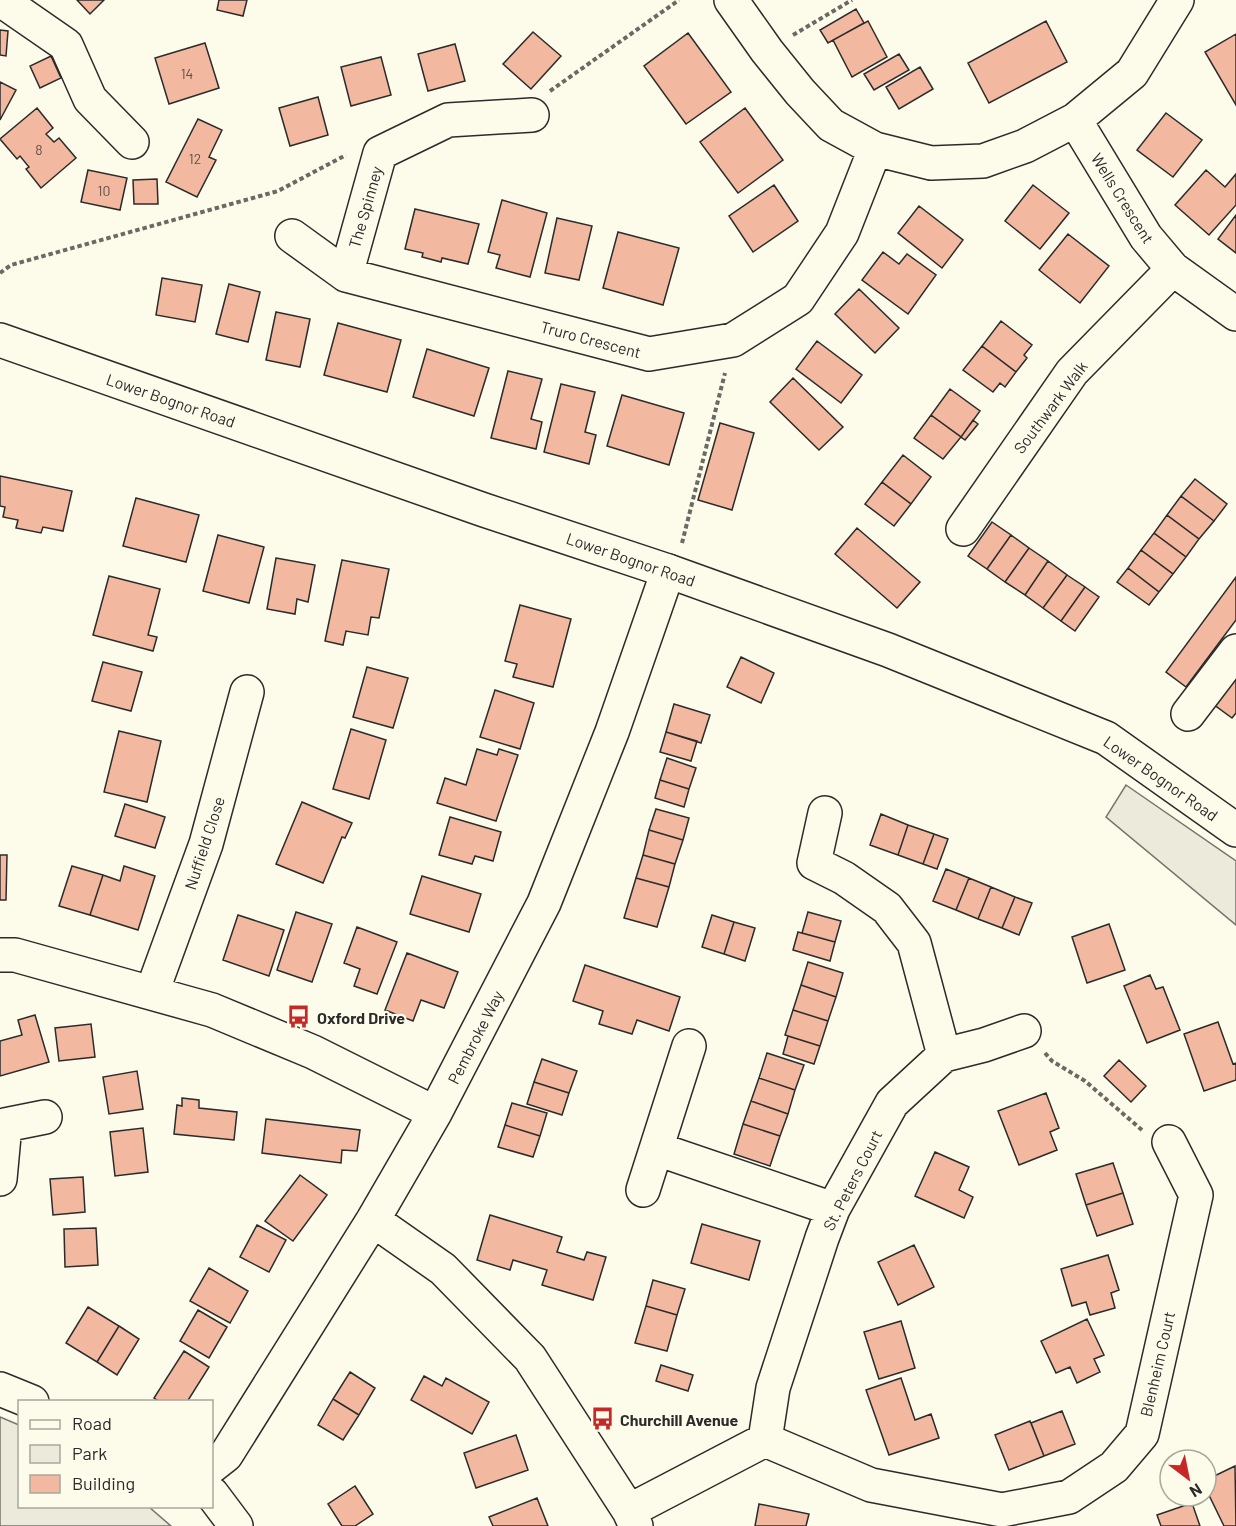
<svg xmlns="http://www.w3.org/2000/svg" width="1236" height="1526" viewBox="0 0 1236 1526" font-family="Barlow,sans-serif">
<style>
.green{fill:#ecebdb;stroke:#74746e;stroke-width:1.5}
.building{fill:#f2b8a0;stroke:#2b2b2b;stroke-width:1.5}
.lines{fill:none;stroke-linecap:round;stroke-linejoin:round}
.minor-casing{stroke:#2b2b2b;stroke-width:36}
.major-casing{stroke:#2b2b2b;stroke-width:36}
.path{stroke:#6a6964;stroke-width:4;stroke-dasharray:4.5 3;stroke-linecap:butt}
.minor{stroke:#fdfbea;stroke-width:33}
.major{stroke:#fdfbea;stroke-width:33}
.labels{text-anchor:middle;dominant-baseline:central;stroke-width:4.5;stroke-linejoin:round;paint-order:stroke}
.number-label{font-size:14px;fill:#5d4e48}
.street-label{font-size:16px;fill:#2b2b2b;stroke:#fdfbea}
.poi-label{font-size:16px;font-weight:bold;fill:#2b2b2b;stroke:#fdfbea;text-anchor:start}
</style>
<rect width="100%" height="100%" fill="#fdfbea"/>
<!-- green -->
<path class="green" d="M1126,785L1236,861V925L1106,817Z
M0,1417L19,1425L20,1506L149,1507L171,1526H0Z"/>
<!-- building -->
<path class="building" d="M77,0H104L90,14Z
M219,0H247L243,16L217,10Z
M856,9L864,23L828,43L820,30Z
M868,21L887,57L852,77L833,40Z
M1046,21L1067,62L989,103L968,63Z
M0,30L8,31L6,56L0,55Z
M533,32L561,56L531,89L503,64Z
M688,33L731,92L686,124L644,66Z
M1236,34V105L1205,52Z
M205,43L219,88L169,104L155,58Z
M455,44L465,81L428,91L418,54Z
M899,54L909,70L874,90L864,74Z
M51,56L61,78L40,88L30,66Z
M381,57L391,95L351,106L341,67Z
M920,67L933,89L899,109L886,87Z
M0,82L16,90L0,120Z
M318,97L328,135L290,146L279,108Z
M37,108L53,128L46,134L54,142L59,138L76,158L41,188L26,169L29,167L20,156L17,159L0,139Z
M745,108L783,160L738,193L700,142Z
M1166,113L1202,140L1173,177L1137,150Z
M198,119L222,130L209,157L216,160L197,197L166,182Z
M88,170L127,178L120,210L81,202Z
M1206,170L1225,187L1236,174V205L1209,235L1175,205Z
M157,179L158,204H134L133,180Z
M774,185L798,221L753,252L729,216Z
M1033,185L1069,213L1040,249L1005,221Z
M502,200L547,213L530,277L496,268L500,255L488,252Z
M919,206L963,240L942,268L898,233Z
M415,209L479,224L468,264L442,258L441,262L422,257L423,253L405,249Z
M1236,215V253L1218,239Z
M557,218L592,226L579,280L545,273Z
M618,232L679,248L663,305L603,288Z
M1068,234L1109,266L1080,303L1039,270Z
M883,252L899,264L907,254L936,275L908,314L862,280Z
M162,278L202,285L195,322L156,315Z
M229,284L260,292L248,342L216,334Z
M859,289L899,328L875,353L835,314Z
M276,312L310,319L300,367L266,360Z
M1001,321L1032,345L1024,355L1027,358L1016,372L982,346Z
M338,323L401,340L387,392L324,375Z
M817,341L862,375L841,403L796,369Z
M982,346L1016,372L1005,387L1000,383L993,392L963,370Z
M427,349L489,368L474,416L413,397Z
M508,371L542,379L531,419L542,422L536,449L491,438Z
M793,378L843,427L819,450L770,402Z
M561,384L595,392L585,432L596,435L589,464L544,452Z
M950,389L980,411L961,437L931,415Z
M622,395L684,413L669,465L607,446Z
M931,415L961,437L943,459L914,438Z
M973,420L978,424L965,440L961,437Z
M720,423L754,433L732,510L698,500Z
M903,455L931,477L911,504L882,482Z
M0,476L72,491L63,531L43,527L41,533L16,528L18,520L3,517L5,507L0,506Z
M1195,479L1227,504L1214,521L1181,496Z
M882,482L911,504L894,526L865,504Z
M1181,496L1214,521L1199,539L1167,515Z
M136,498L199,515L186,562L123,546Z
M1167,515L1199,539L1186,557L1154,533Z
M992,522L1011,535L987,569L968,556Z
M857,528L920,582L897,608L835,554Z
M1154,533L1186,557L1173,574L1141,550Z
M218,535L264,547L249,603L203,591Z
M1011,535L1029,548L1005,582L987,569Z
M1029,548L1048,561L1025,595L1005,582Z
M1141,550L1173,574L1159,592L1128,568Z
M276,558L315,565L308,602L297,599L295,614L267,609Z
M342,560L389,569L379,618L371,617L368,635L346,631L343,645L325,641Z
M1048,561L1067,575L1043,608L1025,595Z
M1128,568L1159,592L1149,605L1117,582Z
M1067,575L1085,587L1061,621L1043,608Z
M109,576L160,589L148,635L157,637L153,651L93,635Z
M1236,577V620L1186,687L1166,672Z
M1085,587L1099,597L1075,631L1061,621Z
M520,605L571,619L553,687L513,677L517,664L505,661Z
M741,657L774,673L761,703L727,687Z
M103,662L142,672L131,711L92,701Z
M367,667L408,678L393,728L353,717Z
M1236,673V713L1232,718L1213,704Z
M495,690L534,703L520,749L480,737Z
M674,704L710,715L701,743L666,732Z
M351,729L386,740L369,799L333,789Z
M119,731L161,741L147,802L104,792Z
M666,732L697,741L691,761L660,752Z
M477,749L497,755L499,749L518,755L496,821L437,803L445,778L466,785Z
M667,758L696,768L689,789L660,780Z
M660,780L689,789L684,807L655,798Z
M302,802L352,823L345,838L342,837L323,883L276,864Z
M125,804L165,817L155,848L115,836Z
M656,809L689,818L683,840L649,830Z
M881,814L908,825L898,855L870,845Z
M450,817L501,832L493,861L475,856L472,864L439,855Z
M908,825L934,834L923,864L898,855Z
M649,830L683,840L675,864L643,855Z
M934,834L948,839L937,869L923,864Z
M0,855H7L6,900H0Z
M643,855L675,864L669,887L636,878Z
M72,866L103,875L90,915L59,906Z
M124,866L155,876L138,930L90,915L103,875L120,881Z
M946,869L969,878L956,910L933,901Z
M422,876L481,894L469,932L410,914Z
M636,878L669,887L657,927L624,918Z
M969,878L991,887L978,919L956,910Z
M991,887L1015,897L1002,928L978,919Z
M1015,897L1032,903L1019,935L1002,928Z
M296,912L332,924L312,982L277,970Z
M808,912L841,921L835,942L802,933Z
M238,915L284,930L269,976L223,960Z
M712,915L734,922L724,954L702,947Z
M734,922L755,928L745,961L724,954Z
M1109,924L1125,970L1087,983L1072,937Z
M357,927L397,942L377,994L354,986L360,969L344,963Z
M798,932L835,942L830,961L793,950Z
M407,953L458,972L444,1008L421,1000L413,1021L385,1010Z
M808,962L843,973L836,997L801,985Z
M585,965L680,997L669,1031L637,1020L632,1034L599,1024L603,1011L573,1001Z
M1150,975L1156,989L1163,987L1180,1030L1147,1043L1124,986Z
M801,985L836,997L828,1021L793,1010Z
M793,1010L828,1021L820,1046L785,1035Z
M35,1015L49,1062L0,1076V1041L22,1035L18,1020Z
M1218,1022L1233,1064L1236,1063V1080L1204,1091L1184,1034Z
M91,1024L95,1057L59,1061L55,1028Z
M788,1036L820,1046L814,1064L783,1054Z
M767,1053L804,1065L795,1090L759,1078Z
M542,1059L577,1071L569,1093L534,1082Z
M1119,1060L1146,1086L1131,1102L1104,1076Z
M137,1071L143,1109L109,1114L103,1077Z
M759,1078L795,1090L788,1114L751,1101Z
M534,1082L569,1093L562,1115L527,1104Z
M1046,1093L1059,1128L1050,1132L1057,1150L1019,1165L998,1111Z
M182,1098L199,1100V1108L237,1112L234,1140L174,1134L177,1105L182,1106Z
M751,1101L788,1114L780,1136L743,1124Z
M512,1103L547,1113L540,1136L505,1125Z
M266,1119L360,1130L357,1151L342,1150L341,1163L262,1153Z
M743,1124L780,1136L770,1166L734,1154Z
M505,1125L540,1136L533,1157L498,1147Z
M143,1128L148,1172L115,1176L110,1132Z
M935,1152L969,1167L959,1190L973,1197L964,1218L915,1196Z
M1113,1163L1123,1193L1086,1205L1076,1174Z
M300,1175L327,1195L293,1241L265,1221Z
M83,1177L85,1212L53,1215L50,1179Z
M1123,1193L1133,1224L1097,1236L1086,1205Z
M490,1215L562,1237L557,1252L584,1260L587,1252L606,1257L593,1300L542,1285L547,1270L513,1260L510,1270L477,1260Z
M702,1224L760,1241L749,1280L691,1263Z
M257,1225L286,1240L269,1272L240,1257Z
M96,1228L98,1265L65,1267L64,1229Z
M914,1245L934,1287L898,1305L878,1262Z
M1108,1255L1119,1290L1111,1293L1115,1308L1090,1315L1086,1302L1072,1306L1061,1269Z
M209,1268L248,1291L230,1323L190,1301Z
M653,1280L685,1289L677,1315L646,1306Z
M646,1306L677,1315L667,1351L635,1343Z
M88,1307L119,1326L97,1362L66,1343Z
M198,1310L227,1327L209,1358L180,1341Z
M1087,1319L1104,1355L1094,1359L1100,1372L1077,1383L1070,1367L1056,1373L1041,1341Z
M901,1321L915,1368L879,1379L864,1332Z
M119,1326L139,1339L117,1375L97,1362Z
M184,1351L209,1367L187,1402H160L154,1398Z
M661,1365L693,1375L688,1391L656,1381Z
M350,1372L375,1388L359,1415L333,1399Z
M424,1376L442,1386L446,1378L489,1402L472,1434L411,1400Z
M901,1378L915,1420L931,1414L939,1438L889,1455L866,1390Z
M333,1399L359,1415L343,1440L318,1425Z
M1062,1411L1075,1444L1044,1456L1031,1423Z
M1030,1421L1044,1456L1009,1470L995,1435Z
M516,1435L528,1470L476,1488L464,1453Z
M1235,1466L1236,1526H1224L1206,1489V1480Z
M355,1486L373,1514L355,1526H342L328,1504Z
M537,1498L548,1526H493L489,1517Z
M1192,1503L1200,1526H1161L1157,1515Z
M759,1504L809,1514L806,1526H755Z"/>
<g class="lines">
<defs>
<path id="minor" d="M1,0L66,45L90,99L132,142
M731,0L767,51L800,92L831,125L875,149L931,163L983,161L1025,146L1075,120L1132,73L1177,0
M1075,120L1146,237L1173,269L1236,314
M292,236L346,275L649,354L733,340L798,299L842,233L875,149
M346,275L380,153L448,120L532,115
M963,529L1072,372L1173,269
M1188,714L1236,651
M825,813L814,863L844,878L887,908L914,943L944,1055
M0,955H15L212,1010L313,1052L435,1113
M152,992L206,844L247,692
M5,1125L45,1117
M0,1126L5,1125L0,1179
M657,1149L833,1209
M643,1190L689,1046
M373,1220L443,1269L530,1358L629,1511L636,1526
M0,1389L32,1402
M765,1440L871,1485L1002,1510L1069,1497L1114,1467L1142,1434L1196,1195L1169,1142
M765,1440L773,1388L822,1238L833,1209L892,1103L944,1055L984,1045L1024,1031
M212,1466L226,1455L373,1220L435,1113L544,903L612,732L668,571
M212,1494L236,1526
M629,1511L765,1440"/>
<path id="major" d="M0,340L484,510L668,571L888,650L1106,738L1236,830"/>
</defs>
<!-- minor casing -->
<use href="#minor" class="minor-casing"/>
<!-- major casing -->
<use href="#major" class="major-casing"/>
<!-- path -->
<path class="path" d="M793,35L852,0
M550,91L679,0
M0,273L11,265L278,191L346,155
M682,543L725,373
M1045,1053L1052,1061L1085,1081L1142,1130"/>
<!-- minor -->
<use href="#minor" class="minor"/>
<!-- major -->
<use href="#major" class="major"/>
</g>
<!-- icons -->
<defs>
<symbol id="bus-bare" viewBox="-9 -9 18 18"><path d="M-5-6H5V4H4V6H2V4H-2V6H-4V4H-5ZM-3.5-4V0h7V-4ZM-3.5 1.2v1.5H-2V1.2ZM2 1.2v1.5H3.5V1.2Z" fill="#c62828" stroke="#fdfbea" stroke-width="2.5" paint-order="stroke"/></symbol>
</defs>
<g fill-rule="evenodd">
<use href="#bus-bare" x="282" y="1000" width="33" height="33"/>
<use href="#bus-bare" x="586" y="1402" width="33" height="33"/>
</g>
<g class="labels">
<!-- number labels -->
<g class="number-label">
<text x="187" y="73">14</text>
<text x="39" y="149">8</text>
<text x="195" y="158">12</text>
<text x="104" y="190">10</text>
</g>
<!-- street labels -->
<g class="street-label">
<text transform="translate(1123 198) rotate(58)">Wells Crescent</text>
<text transform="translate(365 207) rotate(-74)">The Spinney</text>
<text transform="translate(591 339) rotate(15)">Truro Crescent</text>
<text transform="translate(171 400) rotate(19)">Lower Bognor Road</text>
<text transform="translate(1050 407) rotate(-53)">Southwark Walk</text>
<text transform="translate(631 559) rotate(19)">Lower Bognor Road</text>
<text transform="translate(1161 778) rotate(35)">Lower Bognor Road</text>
<text transform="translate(204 843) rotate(-72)">Nuffield Close</text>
<text transform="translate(475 1037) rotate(-63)">Pembroke Way</text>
<text transform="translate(852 1180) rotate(-63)">St. Peters Court</text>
<text transform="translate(1157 1364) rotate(-77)">Blenheim Court</text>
</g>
<!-- poi labels -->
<g class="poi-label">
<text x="317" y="1017">Oxford Drive</text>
<text x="620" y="1419">Churchill Avenue</text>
</g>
</g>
<!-- legend -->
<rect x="18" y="1400" width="195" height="108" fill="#fdfbea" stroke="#a9a89e" stroke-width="1.5"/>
<rect x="30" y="1420" width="30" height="9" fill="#fdfbea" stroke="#a9a89e" stroke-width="1.5"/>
<text x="72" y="1430" font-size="18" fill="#2b2b2b">Road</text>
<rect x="30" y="1445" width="30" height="18" fill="#ecebdb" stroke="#a9a89e" stroke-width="1.5"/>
<text x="72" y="1460" font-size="18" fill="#2b2b2b">Park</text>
<rect x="30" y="1475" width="30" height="18" fill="#f2b8a0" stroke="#a9a89e" stroke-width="1.5"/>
<text x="72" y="1490" font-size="18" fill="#2b2b2b">Building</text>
<!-- north arrow -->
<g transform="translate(1188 1478) rotate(148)"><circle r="28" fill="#fdfbea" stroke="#a9a89e" stroke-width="1.5"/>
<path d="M0-4.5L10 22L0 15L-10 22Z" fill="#c62828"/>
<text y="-9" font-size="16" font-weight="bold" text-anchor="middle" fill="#2b2b2b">N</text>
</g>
</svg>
